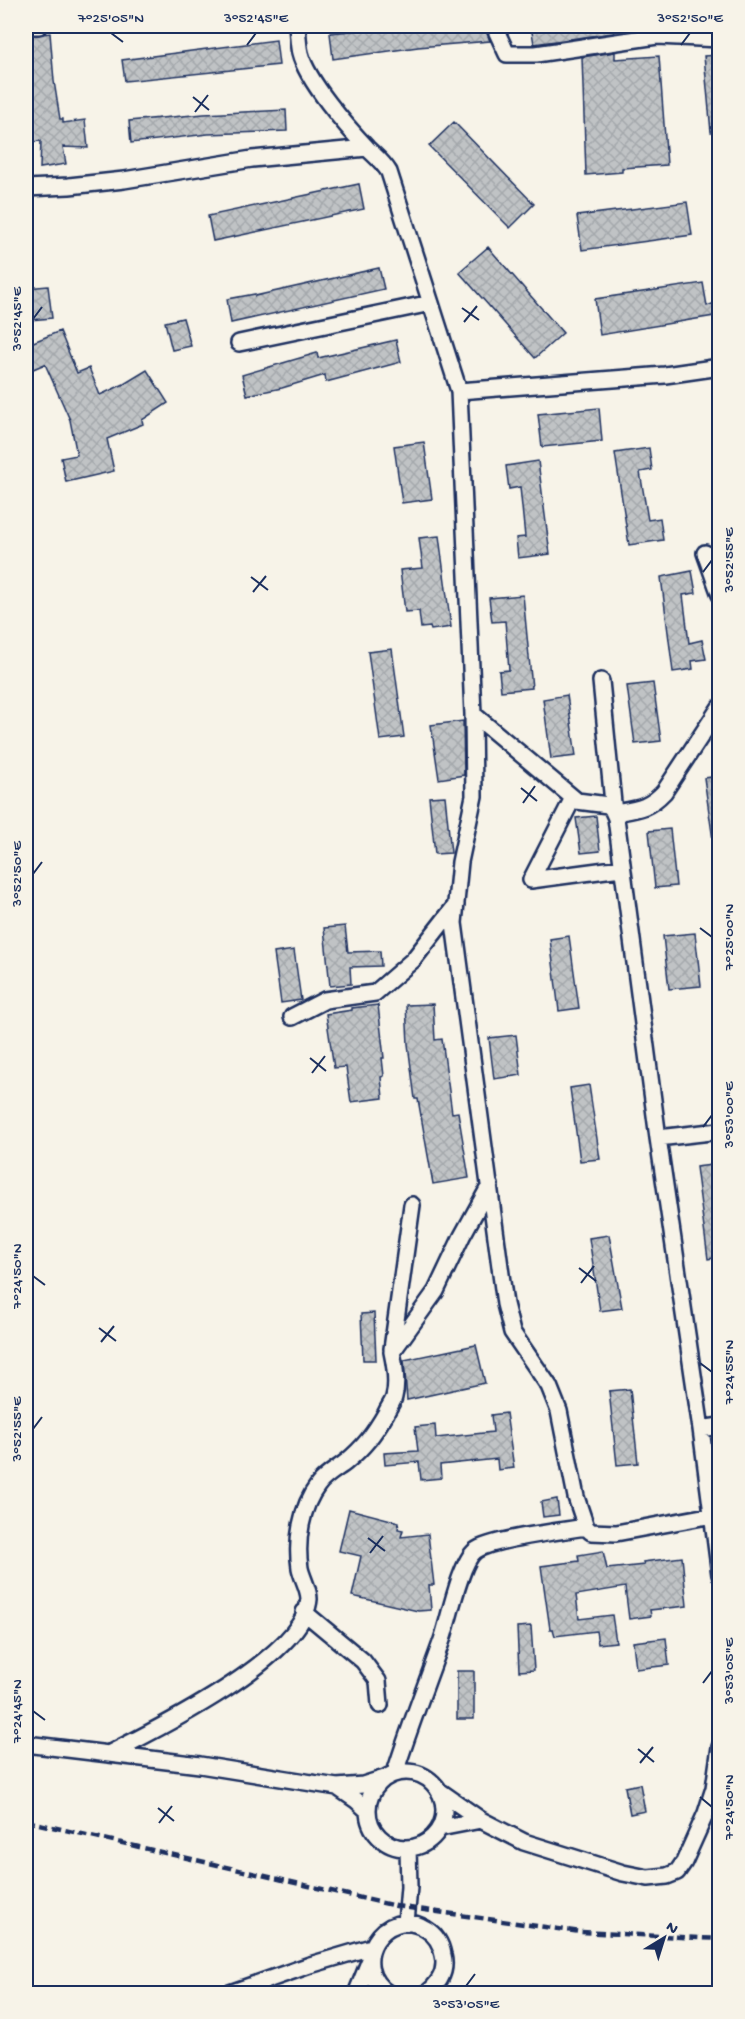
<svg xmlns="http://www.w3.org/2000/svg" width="745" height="2019" viewBox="0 0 745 2019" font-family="'Gochi Hand',sans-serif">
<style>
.building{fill:url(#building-cross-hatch);stroke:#1b2f5e;stroke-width:1.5}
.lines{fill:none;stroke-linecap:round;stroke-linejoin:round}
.minor-casing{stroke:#1b2f5e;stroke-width:20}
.minor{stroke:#f7f3e8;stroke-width:15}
.rail{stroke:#1b2f5e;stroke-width:4.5;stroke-dasharray:9 4.5;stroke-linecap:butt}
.ticks{fill:none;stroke:#1b2f5e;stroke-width:2}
.neatline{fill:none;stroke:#1b2f5e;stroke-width:2}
.ticks-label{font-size:15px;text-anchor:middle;fill:#1b2f5e}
</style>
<defs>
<pattern id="building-cross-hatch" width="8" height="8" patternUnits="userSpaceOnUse" patternTransform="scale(1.5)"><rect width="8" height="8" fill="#c0c3c5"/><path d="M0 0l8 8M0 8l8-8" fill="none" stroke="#a4a8ac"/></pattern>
</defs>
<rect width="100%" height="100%" fill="#f7f3e8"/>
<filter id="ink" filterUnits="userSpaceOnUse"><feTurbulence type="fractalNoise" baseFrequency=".0167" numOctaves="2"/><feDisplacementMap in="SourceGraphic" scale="12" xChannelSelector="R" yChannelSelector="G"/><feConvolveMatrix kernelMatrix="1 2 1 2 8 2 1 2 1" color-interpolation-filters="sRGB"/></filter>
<g filter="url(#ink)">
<!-- building -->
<path class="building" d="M402,26H484L490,41L418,47L333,59L330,33Z
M531,26H613L614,33L534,44Z
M50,33L54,81L60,119H63V123L85,120L88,148L63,147L66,164L40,168L41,141L31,142L28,113H32L27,87H26V36Z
M276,40L279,65L125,81L122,60Z
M615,52V59L659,56L667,165L622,168V172L586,175L582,57Z
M720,55V132H711L704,56Z
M286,110L287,131L208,134L131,143L129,121L204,114Z
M454,122L534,204L510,228L429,146Z
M359,184L364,209L213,241L208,216Z
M687,202L692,235L582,250L577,216Z
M488,247L563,333L535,358L459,272Z
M379,268L384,289L231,323L227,299L255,294V296Z
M703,283L707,306L720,301V315L600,335L595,299Z
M48,286L52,318L30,320L27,288Z
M183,318L191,346L172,350L165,322Z
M60,331L77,373L89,368L100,395L124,384L147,370L168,403L142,420L143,424L107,439L114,471L66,482L61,458L77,455L70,420L45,364L26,372V345Z
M396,340L401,362L326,382L325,375L282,388L247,395L242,375L317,353L318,358Z
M599,408L602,441L542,447L538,414Z
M424,442L432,499L402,503L394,446Z
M649,448L652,470L640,472L648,520L660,518L663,540L629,545L615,453Z
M538,461L550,554L518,558L516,538L525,537L520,487L509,489L506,466Z
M439,536L451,627L431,630L430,627L421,628L419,611L405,612L400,570L423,568L419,538Z
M692,571L696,593L683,595L689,643L702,640L706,659L692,661L693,669L673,672L661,577Z
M523,595L532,688L501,691L499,671L509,670L505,621L492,622L489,598Z
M392,649L404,737L380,740L368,652Z
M653,683L661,741L635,744L627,686Z
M567,695L576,756L551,759L543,699Z
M463,721L464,775L439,779L431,725Z
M720,776V839L713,840L704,778Z
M445,796L451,853L435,854L429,797Z
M596,816L600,851L581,853L576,818Z
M670,829L676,886L655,888L649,831Z
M345,926L348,952L380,951L381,966L350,967L351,984L330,986L324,928Z
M695,933L701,986L669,989L663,936Z
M569,936L579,1008L559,1011L550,939Z
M294,950L301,1000L281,1003L274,953Z
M433,1004L435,1040L442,1039L452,1113L458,1112L469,1178L433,1184L418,1099H415L408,1044L406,1005Z
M378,1005L384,1058H382L384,1076L381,1077L383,1098L351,1102L346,1067L334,1068L326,1014L352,1010V1008Z
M516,1035L521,1075L494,1079L489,1038Z
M589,1085L600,1159L580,1161L570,1088Z
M720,1164V1257L708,1259L696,1167Z
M609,1235L622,1308L600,1311L589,1238Z
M374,1313L376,1360H363L361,1314Z
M476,1345L485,1383L407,1400L404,1360Z
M630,1389L638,1463L617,1465L609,1391Z
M506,1413L514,1468L498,1470L497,1459L440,1465L441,1478L421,1480L419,1462L385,1465L384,1453L418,1451L415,1427L435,1425L436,1438L493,1432L491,1415Z
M557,1499L559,1515L543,1517L541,1502Z
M349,1509L399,1522L398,1529L403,1530L401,1537L428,1534L434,1585H429L431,1610L418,1611L352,1596L361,1556L339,1551Z
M603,1551L607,1569L644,1565L643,1562L682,1557L687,1606L650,1610L651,1616L629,1619L625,1587L576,1595L579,1619L612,1615L616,1642L598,1644L596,1631L555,1636L553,1629H550L541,1566L579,1561L578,1555Z
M531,1626L534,1670L519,1671L517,1627Z
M666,1638L669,1665L636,1669L633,1642Z
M457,1671H474V1719H457Z
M640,1784L645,1811L630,1814L625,1787Z"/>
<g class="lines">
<defs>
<path id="minor" d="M26,26H39
M297,26C298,34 298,45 300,53C307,81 347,127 367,148C375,156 383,162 389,172L459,391L473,714L577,801L608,805L612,809L616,818L658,1138L701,1429L720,1575
M494,26L507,54H536L657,36L720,39
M26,188L69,186L124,180L252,159L367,148
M239,343L431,303
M459,391L665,375L720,367
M705,553L720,595
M601,681L614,813C637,809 648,809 664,792L720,707
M473,714L474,796L460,862L454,923L505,1304L512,1332L549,1386L559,1411L576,1497L586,1527L591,1532L616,1533L713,1515
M573,798L531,880L621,868
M292,1017L325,1000L375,993L413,960L456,905
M658,1138L720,1131
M392,1349L412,1205
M701,1429L720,1426
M304,1612L363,1661L378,1681L380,1705
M26,1744L200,1765L337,1787L363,1785L385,1778
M108,1754C156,1730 305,1656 309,1599C309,1589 302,1578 300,1568C296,1541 301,1507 318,1485C324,1476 337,1469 346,1462C364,1447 374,1434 386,1413C388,1408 393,1402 394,1397C398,1383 395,1366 392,1352L436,1291L462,1236L490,1185
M368 1810a38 38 0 1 1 76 0a38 38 0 1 1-76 0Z
M395,1773C409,1728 426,1685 442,1640C449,1620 460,1563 475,1551C491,1539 562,1531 586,1527
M337,1787L356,1800L368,1811
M438,1790L481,1820L524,1842L623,1873L648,1878L667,1876L677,1872L684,1862L706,1813L714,1788L720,1747
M440,1828L481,1820
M406,1923L409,1887L408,1848
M227,1994L310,1965L371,1947
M356,1994L369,1962
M389,1994C345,1966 385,1903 426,1929C436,1935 441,1943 443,1955C447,1971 439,1984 426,1994"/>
</defs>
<!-- minor casing -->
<use href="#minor" class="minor-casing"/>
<!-- minor -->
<use href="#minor" class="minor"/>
<!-- rail -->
<path class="rail" d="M26,1821L396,1906L580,1932L720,1939"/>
</g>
</g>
<!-- ticks -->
<path class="ticks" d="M111,33L123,42M247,45L256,33M681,45L690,33M193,97L209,110M195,112L208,95M462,308L479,320M33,319L42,307M464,322L477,306M703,572L712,560M251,577L268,590M253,592L266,576M521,788L537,801M523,803L535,786M33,874L42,862M700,928L712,937M310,1058L326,1071M312,1073L325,1056M703,1127L712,1115M579,1268L596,1281M33,1276L45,1285M581,1283L594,1266M99,1328L116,1341M101,1342L114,1326M700,1363L712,1372M33,1429L42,1417M368,1538L385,1551M370,1553L383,1536M703,1683L712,1671M33,1711L45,1720M638,1749L654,1762M640,1763L653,1747M700,1797L712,1807M158,1808L174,1821M159,1823L172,1806M466,1986L475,1974"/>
<!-- margin -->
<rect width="745" height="2019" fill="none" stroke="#f7f3e8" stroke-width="66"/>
<!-- north arrow -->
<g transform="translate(664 1938) rotate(38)" stroke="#f7f3e8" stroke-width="4.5" paint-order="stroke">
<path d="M0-4.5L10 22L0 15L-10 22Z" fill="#1b2f5e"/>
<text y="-9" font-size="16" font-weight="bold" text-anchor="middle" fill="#1b2f5e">N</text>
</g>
<rect x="33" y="33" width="679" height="1953" class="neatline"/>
<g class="ticks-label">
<text x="111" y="22">7°25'05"N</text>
<text x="256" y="22">3°52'45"E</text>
<text x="690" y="22">3°52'50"E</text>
<text transform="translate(16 319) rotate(-90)" y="5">3°52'45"E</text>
<text transform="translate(728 560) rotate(-90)" y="5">3°52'55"E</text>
<text transform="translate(16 874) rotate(-90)" y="5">3°52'50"E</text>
<text transform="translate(728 937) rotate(-90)" y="5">7°25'00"N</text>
<text transform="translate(728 1115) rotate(-90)" y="5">3°53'00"E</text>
<text transform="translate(16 1276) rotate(-90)" y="5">7°24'50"N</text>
<text transform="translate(728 1372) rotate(-90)" y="5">7°24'55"N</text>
<text transform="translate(16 1429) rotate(-90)" y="5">3°52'55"E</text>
<text transform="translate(728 1671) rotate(-90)" y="5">3°53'05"E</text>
<text transform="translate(16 1711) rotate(-90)" y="5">7°24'45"N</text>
<text transform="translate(728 1807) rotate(-90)" y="5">7°24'50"N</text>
<text x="466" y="2008">3°53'05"E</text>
</g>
</svg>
